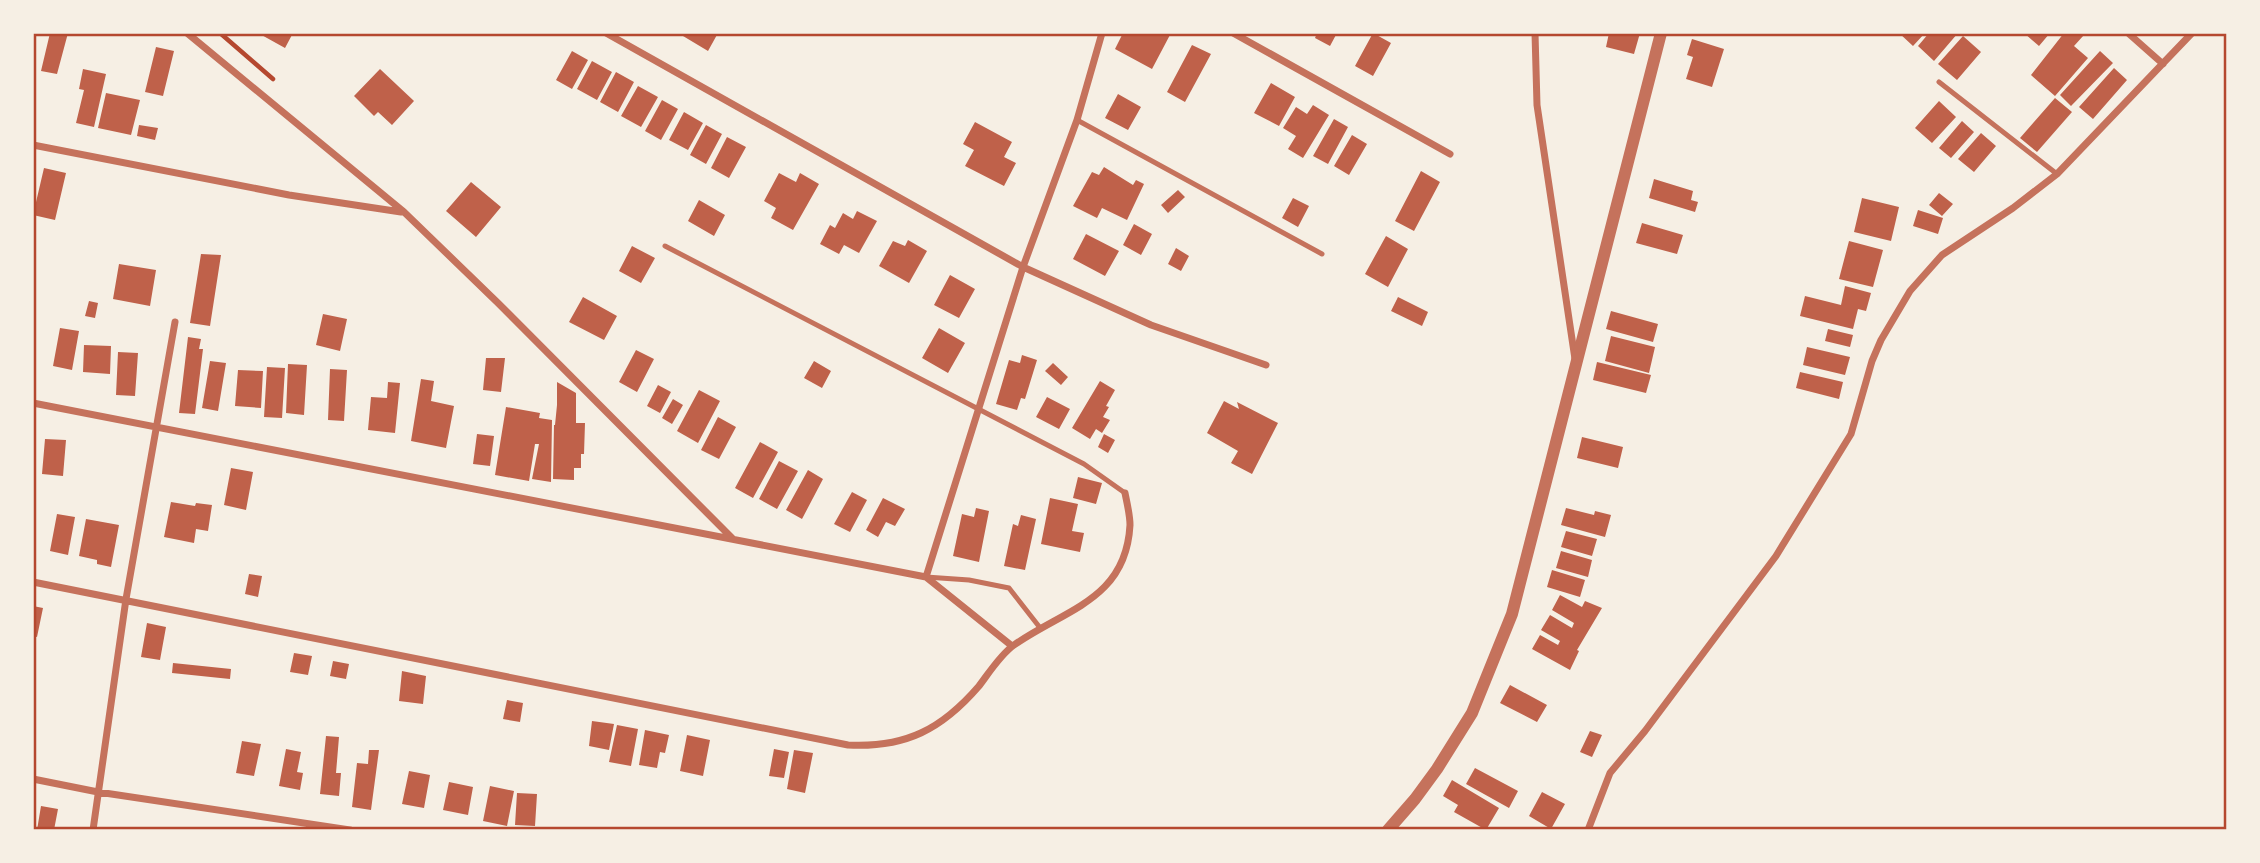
<svg xmlns="http://www.w3.org/2000/svg" width="2260" height="863" viewBox="0 0 2260 863" font-family="Jost,sans-serif">
<style>
.building{fill:#bf614a}
.lines{fill:none;stroke-linecap:round;stroke-linejoin:round}
.path{stroke:#b5482f;stroke-width:4.5}
.service{stroke:#c5725c;stroke-width:5}
.minor{stroke:#c5725c;stroke-width:7}
.tertiary{stroke:#c5725c;stroke-width:12}
.neatline{fill:none;stroke:#b5482f;stroke-width:2.5}
</style>
<rect width="100%" height="100%" fill="#f6efe4"/>
<!-- building -->
<path class="building" d="M50,33H68L57,74L41,71Z
M258,33H293L285,48Z
M678,33H718L708,51Z
M1123,33H1171L1152,69L1115,49Z
M1317,33H1337L1330,46L1315,38Z
M1373,33L1391,43L1373,76L1355,66Z
M1609,33H1640L1634,54L1606,47Z
M1899,33H1925L1913,46Z
M1929,33H1958L1934,61L1918,46Z
M2024,33H2050L2039,46Z
M2064,33L2084,35L2074,46L2088,58L2055,96L2031,75Z
M1963,36L1981,52L1957,80L1938,64Z
M1692,39L1724,49L1712,87L1686,79L1693,57L1687,55Z
M1192,45L1211,54L1185,102L1167,92Z
M156,47L174,51L163,96L145,92Z
M572,51L588,60L572,89L556,80Z
M2100,51L2113,63L2071,106L2060,95Z
M592,61L612,72L597,100L577,89Z
M2114,68L2127,80L2093,119L2079,107Z
M83,69L106,74L94,127L76,123L84,90L79,89Z
M380,69L414,101L392,125L378,112L374,116L354,96Z
M616,72L634,82L618,112L600,102Z
M1271,83L1295,97L1279,126L1254,113Z
M638,86L658,97L641,127L621,116Z
M106,93L140,100L131,135L98,128Z
M1118,94L1141,107L1128,130L1105,118Z
M2055,98L2072,112L2037,152L2020,138Z
M662,100L678,109L661,140L645,131Z
M1939,101L1956,117L1932,143L1915,128Z
M1313,105L1329,115L1303,158L1288,149L1296,136L1283,128L1296,107L1307,114Z
M684,112L703,123L688,150L669,140Z
M1334,119L1348,127L1328,164L1313,156Z
M1962,121L1974,132L1951,158L1939,148Z
M975,122L1012,142L1004,157L1016,163L1004,186L965,166L974,150L963,144Z
M139,125L158,128L155,140L137,136Z
M706,125L722,134L706,164L690,155Z
M1981,133L1996,146L1974,172L1958,159Z
M1352,135L1367,144L1349,175L1334,166Z
M727,137L746,147L729,178L711,168Z
M1104,167L1133,185L1136,180L1144,184L1127,220L1102,208L1097,218L1073,206L1092,172L1099,175Z
M44,168L66,173L55,220L33,215Z
M1421,171L1440,182L1414,231L1395,221Z
M779,173L796,182L800,173L819,184L793,230L771,218L776,208L764,201Z
M1654,179L1693,191L1691,200L1698,202L1695,212L1649,198Z
M471,182L501,207L476,237L446,211Z
M1178,190L1185,197L1168,213L1161,205Z
M1939,193L1953,204L1942,216L1929,205Z
M1293,198L1309,206L1298,227L1282,218Z
M1862,198L1899,207L1891,241L1854,232Z
M699,200L725,215L714,236L688,221Z
M1918,210L1943,218L1938,234L1913,226Z
M857,211L877,221L859,253L844,245L839,254L820,244L830,225L835,228L843,213L853,219Z
M1642,223L1683,235L1677,254L1636,243Z
M1134,224L1152,234L1141,255L1123,245Z
M1086,234L1119,251L1105,276L1073,259Z
M1386,236L1408,249L1388,287L1365,274Z
M908,240L927,251L909,283L879,266L893,241L905,246Z
M1849,241L1883,250L1873,287L1839,279Z
M632,246L655,258L641,283L619,271Z
M1176,248L1189,256L1181,271L1168,264Z
M201,254L221,255L210,326L190,323Z
M119,264L156,270L150,306L113,299Z
M950,275L975,289L959,318L934,305Z
M1845,286L1871,293L1866,311L1858,309L1853,329L1800,316L1805,296L1841,305Z
M583,297L617,316L604,340L569,322Z
M1398,297L1428,312L1422,326L1391,311Z
M89,301L98,303L95,318L85,316Z
M1611,311L1658,324L1653,342L1606,329Z
M323,314L347,319L340,351L316,345Z
M60,328L79,331L72,370L53,366Z
M939,328L965,343L948,373L922,358Z
M1828,329L1853,335L1850,347L1825,341Z
M1611,336L1655,347L1649,373L1605,361Z
M188,337L201,339L199,349H203L195,414L179,413Z
M84,345L111,346L110,374L83,372Z
M1807,347L1850,357L1845,375L1803,365Z
M636,350L654,359L637,392L619,382Z
M118,352L138,353L135,396L116,395Z
M1022,355L1037,360L1025,399L1021,398L1017,410L996,404L1009,360L1020,363Z
M486,358H505L501,392L483,390Z
M210,361L226,363L218,411L202,408Z
M814,361L831,371L822,388L804,378Z
M1597,362L1651,375L1646,393L1593,380Z
M1053,363L1068,377L1061,385L1045,371Z
M288,364L307,365L304,415L286,413Z
M267,367L285,368L282,418L264,417Z
M330,369L347,370L344,421L328,420Z
M238,370L263,371L261,408L235,406Z
M1800,372L1843,382L1839,399L1796,388Z
M421,379L434,381L431,401L454,406L446,448L411,441Z
M1100,381L1115,390L1106,406L1109,407L1103,417L1110,420L1102,433L1096,429L1090,439L1072,428Z
M388,382L400,383L395,433L368,430L371,397L387,398Z
M557,382L576,393V423H585L584,454H581V468H574V480L553,479L554,425H555L557,405Z
M658,385L671,392L660,413L647,406Z
M699,390L720,401L698,443L677,431Z
M1047,397L1070,409L1059,429L1036,417Z
M673,399L683,405L672,424L662,418Z
M1224,401L1239,409L1237,402L1278,423L1252,474L1231,463L1238,451L1207,433Z
M506,407L540,413L539,418L552,420L551,482L532,479L539,444H535L529,481L495,475Z
M718,417L736,427L719,459L701,450Z
M477,434L494,436L490,466L473,464Z
M1104,434L1115,440L1108,453L1098,447Z
M1582,437L1623,447L1618,468L1577,458Z
M45,439L66,440L63,476L42,474Z
M760,442L778,452L753,498L735,488Z
M779,461L798,471L777,509L759,499Z
M231,468L253,472L246,510L224,505Z
M808,470L823,479L802,519L786,510Z
M1078,477L1102,483L1096,504L1073,498Z
M852,492L867,500L850,532L834,524Z
M883,498L905,509L895,526L886,522L878,537L866,530Z
M1050,498L1078,504L1072,531L1084,533L1080,552L1041,544Z
M171,502L195,506L196,503L212,505L208,531L196,529L194,543L164,537Z
M976,508L989,511L979,562L953,556L962,514L974,517Z
M1566,508L1594,515L1595,511L1611,515L1605,537L1561,525Z
M57,514L75,517L68,555L50,551Z
M1021,515L1036,519L1025,570L1004,566L1013,524L1018,526Z
M86,519L119,525L111,567L97,564V560L79,556Z
M1566,531L1597,539L1592,556L1561,547Z
M1561,551L1592,560L1588,577L1556,568Z
M1552,570L1585,580L1580,597L1547,587Z
M249,574L262,576L258,597L245,594Z
M1560,595L1582,607L1585,601L1602,608L1577,650L1579,651L1570,670L1532,649L1540,635L1558,645L1560,641L1541,630L1550,615L1572,628L1574,623L1552,610Z
M33,606L43,608L37,637L33,636Z
M147,623L166,627L160,660L141,657Z
M294,653L312,656L308,675L290,672Z
M333,661L349,664L346,679L330,676Z
M173,663L231,669L230,679L172,673Z
M402,671L426,676L423,704L399,701Z
M1510,685L1547,705L1537,722L1500,703Z
M507,700L523,703L520,722L503,719Z
M592,721L614,724L609,750L589,746Z
M617,725L638,729L631,766L609,762Z
M645,730L669,735L665,753L660,752L657,768L639,765Z
M1590,731L1602,735L1592,757L1580,752Z
M687,735L710,740L703,776L680,771Z
M326,736L339,737L336,773H341L339,796L320,794Z
M242,741L261,744L254,776L236,773Z
M286,749L301,752L297,772L303,773L300,790L279,786Z
M774,749L789,752L784,778L769,776Z
M369,750H379L371,810L352,807L357,763L368,764Z
M794,750L813,753L805,793L787,789Z
M1475,768L1518,791L1509,808L1466,784Z
M409,771L430,775L424,808L402,804Z
M1452,780L1499,808L1486,830L1454,812L1458,805L1443,796Z
M449,782L473,787L468,815L443,810Z
M490,786L514,791L507,826L483,821Z
M1542,792L1565,804L1551,829L1529,816Z
M517,793L537,794L535,826L515,825Z
M41,806L58,809L54,830H37Z"/>
<g class="lines">
<!-- path -->
<path class="path" d="M220,33L273,79"/>
<!-- service -->
<path class="service" d="M1939,82L2057,174
M1077,120L1322,254
M665,246L1084,464L1125,493
M926,577L969,580L1009,588L1041,629"/>
<!-- minor -->
<path class="minor" d="M187,33L404,212L498,303L732,538
M606,33L1023,267L1151,325L1266,365
M1233,33L1450,154
M1535,33L1537,105L1575,359
M2128,33L2163,64
M33,145L289,195L401,212
M33,403L926,577
M33,582L848,745C906,748 942,729 979,686C989,673 1000,655 1014,645C1065,609 1126,600 1130,525C1130,515 1127,503 1125,493
M1012,646L926,577L1023,267L1077,120L1102,33
M33,779L98,792L350,830
M93,830L126,599L175,322
M1588,830L1610,773L1645,731L1776,556L1851,434L1872,361L1881,340L1910,291L1942,255L2013,208L2057,174L2192,33"/>
<!-- tertiary -->
<path class="tertiary" d="M1388,830L1415,799L1437,769L1472,713L1512,614L1661,33"/>
</g>
<!-- border -->
<rect width="2260" height="863" fill="none" stroke="#f6efe4" stroke-width="70"/>
<rect x="35" y="35" width="2190" height="793" class="neatline"/>
</svg>
